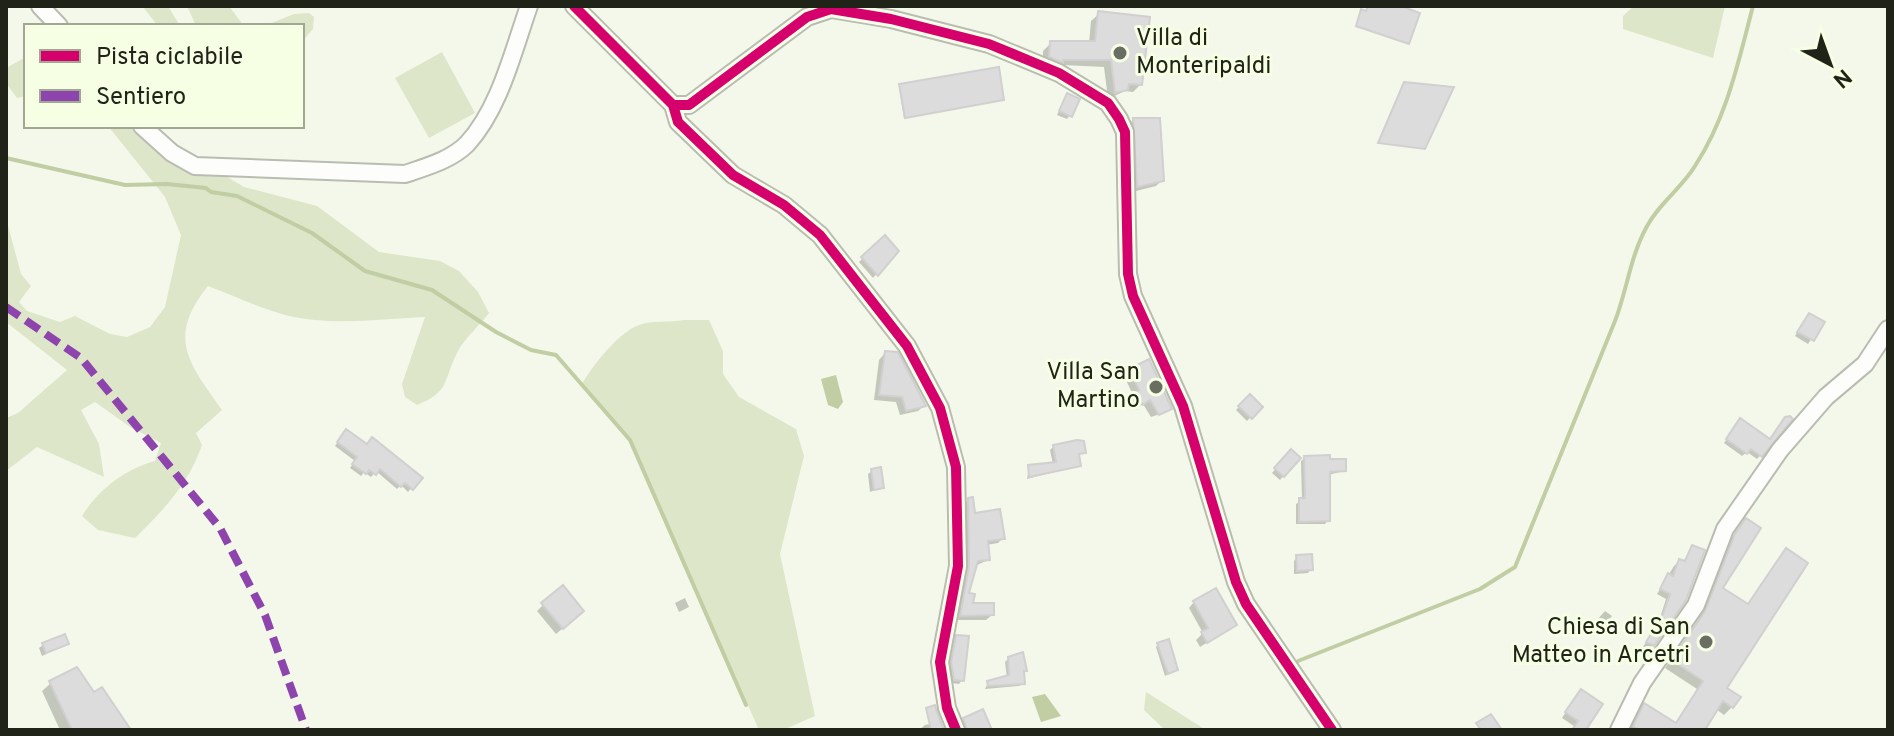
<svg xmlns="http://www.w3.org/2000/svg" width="1894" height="736" viewBox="0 0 1894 736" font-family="Overpass,sans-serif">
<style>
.green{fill:#dde6c8}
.water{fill:#c1cda3}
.shadow{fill:#0003}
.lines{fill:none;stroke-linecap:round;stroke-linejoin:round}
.stream{stroke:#c1cda3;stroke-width:4}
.building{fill:#dddcdc;stroke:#d1cfcf;stroke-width:2}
.minor-casing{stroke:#b9bdb1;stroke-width:20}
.minor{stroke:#fdfefc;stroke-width:16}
.quiet{stroke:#8e44ad;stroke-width:8;stroke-dasharray:16 8;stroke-linecap:butt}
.cycleway-casing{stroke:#f6fee4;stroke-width:15}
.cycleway{stroke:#d6006c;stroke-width:10}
.poi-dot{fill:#6a6e62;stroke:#f6fee4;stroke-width:3}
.labels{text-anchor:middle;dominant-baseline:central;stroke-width:6;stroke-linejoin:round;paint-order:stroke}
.poi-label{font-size:24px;fill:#202418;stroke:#f6fee4;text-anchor:end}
</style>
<rect width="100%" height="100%" fill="#f4f8ea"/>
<!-- green -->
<path class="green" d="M142,6H168L180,26H158Z
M187,6H229L244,26H196Z
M1634,6H1725L1713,58L1623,29V16Z
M309,13L314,17L313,29L302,42V26H264L294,14Z
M442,52L475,113L429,138L395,78Z
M26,57V96L17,98L6,83V68Z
M108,126H153L189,154L244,187L317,206L379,252L440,261L459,271L478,292L489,313C479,327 464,338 457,353C443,381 450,392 417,405L405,397L402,384L425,317C381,319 333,326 289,316C261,309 235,296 208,286C166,338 189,363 222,410L196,433L202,445C189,483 164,510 135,538L98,530L82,516C98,490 125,469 155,461L161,443L130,427L95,402L81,410L99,444L104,477L37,447L6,471V418L18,413L67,370L6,322V218L21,274L31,286L19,302L27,311L60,322L75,316L110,334L127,337L150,327L165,307L181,235L165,197Z
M684,320H709L723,351V374L739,397L796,429L804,456L780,554L815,716L783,730H759L630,440L582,384C592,366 620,331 639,325C651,320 670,323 684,320Z
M1146,692L1206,730H1165L1144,710Z"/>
<!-- water -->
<path class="water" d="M836,375L843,402L838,409L828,405L821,379Z
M1045,694L1061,716L1041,722L1032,697Z"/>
<!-- shadow -->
<path class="shadow" d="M1368,6H1395L1407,42L1356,27L1361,13H1366Z
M1099,14L1141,84L1133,92L1125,91L1108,99L1104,67L1043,64V51L1051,43H1089L1091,21Z
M899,87L900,86L1002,100L904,118Z
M1067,96L1070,115L1067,119L1057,115Z
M1133,120L1162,180L1156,186L1132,192L1128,126Z
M885,238L896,251L873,278L859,262Z
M1805,319L1822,323L1808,344L1795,336Z
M885,353L924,406L918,411L900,415L896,402L874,400L879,360Z
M1130,370L1170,408L1166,412L1151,417L1143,404L1136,410L1129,401L1134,397L1124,376Z
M1250,396L1260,407L1247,421L1236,410Z
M1737,424L1761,455L1757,459L1747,452L1742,456L1724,443Z
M343,435L420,478L408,492L401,485L397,489L376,471L371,477L364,472L361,476L350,468L355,461L335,446Z
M1054,446L1084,452L1077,456L1079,465L1027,479L1029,467L1053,464L1050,450Z
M1291,452L1298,459L1280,480L1272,473Z
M1305,458L1328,461L1344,471L1328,475V520L1325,524H1296V504L1302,500L1301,461Z
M872,471L882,487L870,492L868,474Z
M969,499L973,515L1003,538L998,543L986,545L988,560L975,566L967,595L971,605L992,615L986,620H956L963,505Z
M1746,520L1720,589L1747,606L1786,550L1725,689L1732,707L1724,715L1716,709L1703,730H1629L1645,706L1675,724L1697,689L1665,668L1698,621L1727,544Z
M1692,547L1653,645L1648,649L1643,647L1659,621L1666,599L1657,594L1674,566L1679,561L1683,563Z
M1297,557L1311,569L1308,573L1294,574V561Z
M685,598L689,607L679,612L675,603Z
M1194,602L1235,625L1200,647L1196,640L1203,633L1189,608Z
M543,605L576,617L556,634L537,611Z
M1605,611L1612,616L1604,626L1597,620Z
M957,637L962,680L959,684L951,683L948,667Z
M67,644L42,656L39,648L43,645Z
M1158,644L1175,670L1165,676L1156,647Z
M1009,658L1025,670L1023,683L1019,686L985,689L988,683L1007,678L1005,662Z
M51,683L93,695L129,730H60L42,691Z
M1576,696L1583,730H1572L1574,726L1562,718Z
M935,723L937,730H919L925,725Z"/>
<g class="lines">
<!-- stream -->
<path class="stream" d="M6,158L125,185L167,184L206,188L211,192L237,196L312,233L365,271L432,290L496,332L531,350L556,355L630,440L746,705
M1298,661L1480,589L1515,567L1615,321C1627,290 1630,258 1646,228C1658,204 1681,189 1695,166C1727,117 1738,63 1753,6"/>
</g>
<!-- building -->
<path class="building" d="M1368,6H1401L1420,13L1409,44L1356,26L1361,9L1366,11Z
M1098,11L1150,17L1142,85L1129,84L1128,90L1115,93L1111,60H1063V63L1049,57L1050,41H1095Z
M999,67L1004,100L905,118L899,84Z
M1404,82L1454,87L1425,149L1378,143Z
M1067,93L1080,99L1072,117L1059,111Z
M1133,118H1160L1164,181L1137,187Z
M885,235L899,251L878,276L861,257Z
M1809,313L1825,322L1814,341L1797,332Z
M885,351L898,352L926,406L906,411L902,397L879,395Z
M1149,359L1172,409L1159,415L1150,400L1143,405L1133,394L1139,390L1129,369Z
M1250,394L1263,407L1252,419L1238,406Z
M1790,416L1793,419L1762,457L1751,449L1747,454L1726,439L1740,418L1770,439L1785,417Z
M346,429L367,444L372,437L423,478L413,490L405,483L401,487L380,469L376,475L369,470L366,474L352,464L357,457L337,442Z
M1077,440L1084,441L1086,453L1079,454L1081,466L1029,477L1028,465L1056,462L1053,445Z
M1291,449L1301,458L1284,477L1274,468Z
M1330,455V459H1346V471L1330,472V521L1299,522V498H1305L1304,456Z
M881,467L884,488L874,490L871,469Z
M973,497L975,513L1000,509L1005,539L988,541L990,560L978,561L969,593L975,594L973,603H994V615L960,616L969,566L968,498Z
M1746,518L1761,528L1723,588L1748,604L1786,548L1808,563L1727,688L1741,697L1733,708L1723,701L1705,730H1639L1633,726L1644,703L1676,723L1703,681L1672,660L1705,611L1735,534Z
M1692,545L1705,550L1686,600L1654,646L1646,642L1663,614L1670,594L1660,589L1668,573L1673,576L1679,559L1685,561Z
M1312,554L1313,570L1297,571L1296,555Z
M563,585L584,611L563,629L541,603Z
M1216,588L1237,625L1207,643L1201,632L1208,628L1193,601Z
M65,634L69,644L46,653L42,643Z
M956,635L969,636L964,681L954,680L951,662Z
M1169,639L1178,670L1168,674L1157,643Z
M1023,652L1027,671H1024L1025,684L988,686L987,681L1009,675L1008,657Z
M77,667L94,692L102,687L131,730H72L49,681Z
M1581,689L1603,704L1586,730H1572L1578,721L1565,712Z
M935,705L937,712L944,730H931L926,708Z
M983,709L992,730H967L963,718Z
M1491,714L1502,730H1481L1476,723Z"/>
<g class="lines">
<defs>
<path id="minor" d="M40,6L59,26
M574,6L673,105H689L807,17L831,9L891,19L989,44L1059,73L1108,103L1119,119L1125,132L1128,274L1133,296L1183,406L1236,582L1246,604L1332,730
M673,105L678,122L733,175L784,205L820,235L907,346L940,408L956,467L958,566L940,662L947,708L956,730
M142,126L172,153L195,166L405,174C426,167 451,160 467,144C500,108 513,51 529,6
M1619,730L1642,683L1696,605L1725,529L1780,450L1826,397L1865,364L1888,329"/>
</defs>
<!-- minor casing -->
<use href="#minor" class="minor-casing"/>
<!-- minor -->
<use href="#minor" class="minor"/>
<!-- quiet -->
<path class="quiet" d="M6,307L81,358L220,528L265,615L306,730"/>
<defs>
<path id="cycleway" d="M574,6L673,105H689L807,17L831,9L891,19L989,44L1059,73L1108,103L1119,119L1125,132L1128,274L1133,296L1183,406L1236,582L1246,604L1332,730
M673,105L678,122L733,175L784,205L820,235L907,346L940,408L956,467L958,566L940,662L947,708L956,730"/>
</defs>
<!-- cycleway casing -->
<use href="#cycleway" class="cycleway-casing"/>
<!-- cycleway -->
<use href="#cycleway" class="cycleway"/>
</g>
<!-- markers -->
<g class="poi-dot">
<circle cx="1120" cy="53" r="8"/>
<circle cx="1156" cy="387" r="8"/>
<circle cx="1706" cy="642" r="8"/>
</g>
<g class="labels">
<!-- poi labels -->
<g class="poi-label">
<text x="1136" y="39" text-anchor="start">Villa di<tspan x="1136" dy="28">Monteripaldi</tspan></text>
<text x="1140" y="373">Villa San<tspan x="1140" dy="28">Martino</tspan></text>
<text x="1690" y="628">Chiesa di San<tspan x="1690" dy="28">Matteo in Arcetri</tspan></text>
</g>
</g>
<!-- border -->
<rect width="1894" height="736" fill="none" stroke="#202418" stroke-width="16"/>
<!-- legend -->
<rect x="24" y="24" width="280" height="104" fill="#f6fee4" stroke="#a0a792" stroke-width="2"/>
<rect x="40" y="50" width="40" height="12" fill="#d6006c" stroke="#a0a792" stroke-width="2"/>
<text x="96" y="64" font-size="24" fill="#202418">Pista ciclabile</text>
<rect x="40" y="90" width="40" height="12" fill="#8e44ad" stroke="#a0a792" stroke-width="2"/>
<text x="96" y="104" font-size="24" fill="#202418">Sentiero</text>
<!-- north arrow -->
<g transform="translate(1830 64) rotate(139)" stroke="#f6fee4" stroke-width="6" paint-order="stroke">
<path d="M0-6L14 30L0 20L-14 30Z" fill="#202418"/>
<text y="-12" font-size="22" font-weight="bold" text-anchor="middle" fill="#202418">N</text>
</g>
</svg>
